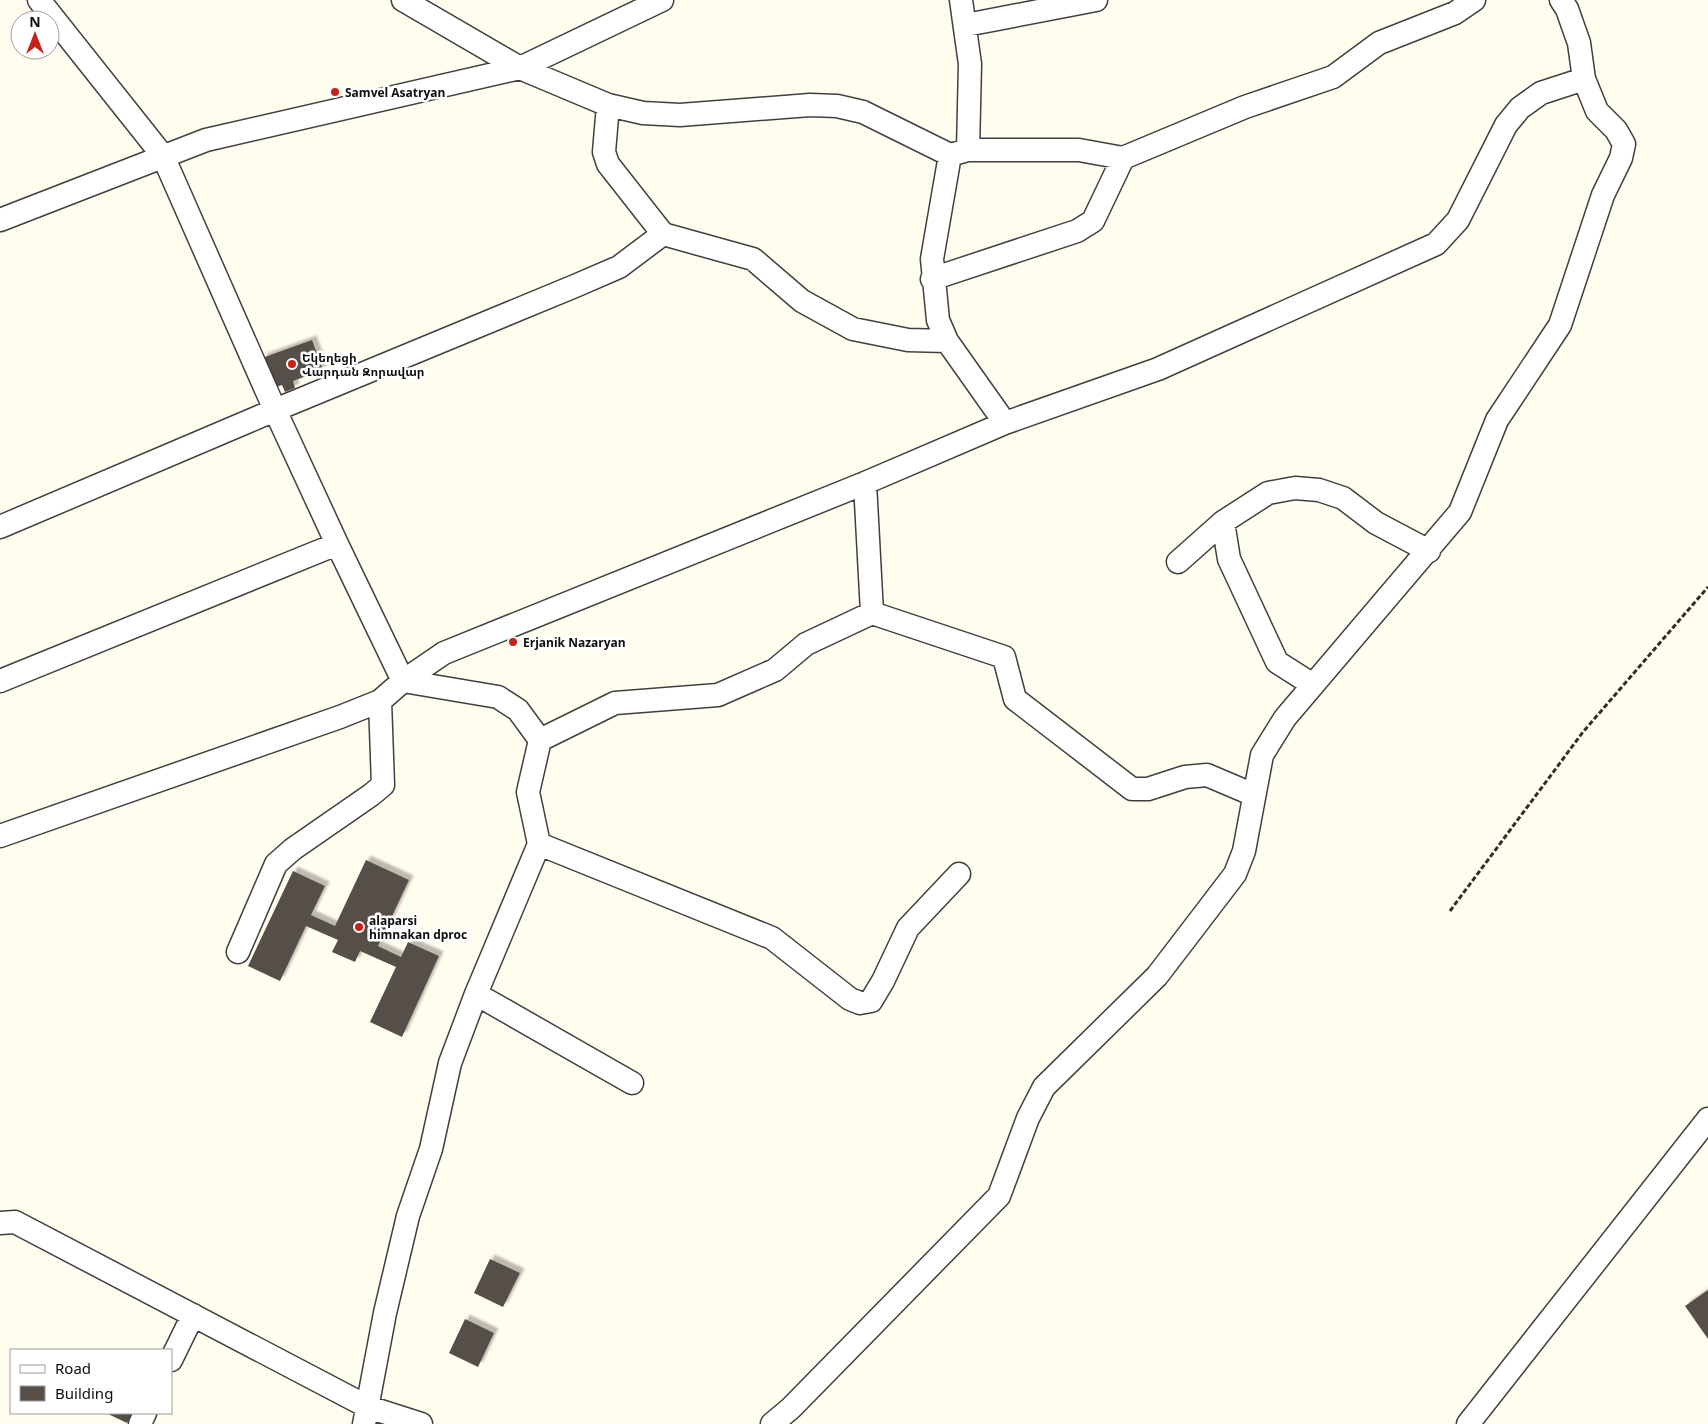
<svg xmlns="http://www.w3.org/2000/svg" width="1708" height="1424" viewBox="0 0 1708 1424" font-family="Georgia,'Noto Sans Armenian',serif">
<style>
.building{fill:#574f48;filter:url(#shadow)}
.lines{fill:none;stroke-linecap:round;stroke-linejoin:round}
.minor-casing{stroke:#404040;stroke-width:25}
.path{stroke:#2f2f2f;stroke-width:3;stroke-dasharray:5 2.5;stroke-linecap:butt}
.minor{stroke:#fff;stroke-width:22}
.poi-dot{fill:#c8201a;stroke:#fff;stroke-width:2}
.labels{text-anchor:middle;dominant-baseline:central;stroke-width:5;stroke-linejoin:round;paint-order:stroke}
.poi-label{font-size:12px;font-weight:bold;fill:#0d0d0d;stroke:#fff;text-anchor:start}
</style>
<defs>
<filter id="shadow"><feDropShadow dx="4.5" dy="-4.5" stdDeviation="1" flood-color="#0004"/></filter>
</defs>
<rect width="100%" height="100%" fill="#fffded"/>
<!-- building -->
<path class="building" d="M312,340L323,370L293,381L295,388L285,392L282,385L273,388L262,358Z
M366,860L409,880L378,946L401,957L408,942L439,956L402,1037L370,1022L396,967L360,951L355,962L332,952L338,940L306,926L280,981L248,966L293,871L325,886L311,915L335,926Z
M490,1259L520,1273L503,1307L474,1293Z
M1708,1290V1339L1685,1306Z
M465,1319L494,1333L478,1367L449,1353Z
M106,1413H132L127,1423Z"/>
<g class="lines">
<defs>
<path id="minor" d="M39,0L163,156L275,410L337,544L403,681L498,697L518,710L540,740L528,792L539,844L476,994L450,1063L431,1149L408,1216L385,1313L364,1424
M403,0L520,68L608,105L643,113L680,115L810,105L837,106L863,112L950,155L968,150H1079L1123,158L1245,107L1333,77L1379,43L1455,13L1474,0
M961,0L970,64L968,150
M966,25L1096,0
M608,105L604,152L608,164L663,234L753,259L802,301L853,329L908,340L947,341L1005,423
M0,220L206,140L520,68L662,0
M932,279L1077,231L1093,221L1123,158
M947,341L938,320L932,259L950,155
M865,483L872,613
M1223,522L1229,559L1277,662L1313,685
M0,527L275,410L575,286L619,267L663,234
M1178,562L1223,522L1268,493L1295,488L1319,490L1343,498L1376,523L1429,551
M0,681L337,544
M540,740L615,703L718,695L775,670L806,644L872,613L1004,657L1015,699L1132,789H1148L1185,777L1207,775L1254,795
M0,836L340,717L380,701L403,681L444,653L865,483L1005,423L1158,369L1436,244L1458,220L1506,125L1520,108L1541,93L1584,79
M539,844L772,938L850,999L860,1003L871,1001L883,981L908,928L959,874
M238,952L276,864L293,849L371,795L383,785L380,701
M476,994L632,1083
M0,1223L15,1222L368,1407L421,1424
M171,1360L193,1315
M140,1424L145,1413
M772,1424L791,1408L999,1196L1028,1118L1044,1087L1157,976L1235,874L1244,851L1262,755L1285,718L1460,512L1497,420L1560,325L1603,195L1621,158L1624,144L1616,130L1597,111L1584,79L1579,43L1567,9L1561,0
M1468,1424L1708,1119"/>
</defs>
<!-- minor casing -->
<use href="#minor" class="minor-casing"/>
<!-- path -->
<path class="path" d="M1450,911L1583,732L1708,587"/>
<!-- minor -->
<use href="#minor" class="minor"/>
</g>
<!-- markers -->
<g class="poi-dot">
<circle cx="335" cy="92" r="5"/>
<circle cx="292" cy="364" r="5"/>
<circle cx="513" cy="642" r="5"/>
<circle cx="359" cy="927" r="5"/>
</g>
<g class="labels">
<!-- poi labels -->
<g class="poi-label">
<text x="345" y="92">Samvel Asatryan</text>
<text x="302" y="357">Եկեղեցի<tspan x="302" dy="14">Վարդան Զորավար</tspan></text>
<text x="523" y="642">Erjanik Nazaryan</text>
<text x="369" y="920">alaparsi<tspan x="369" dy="14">himnakan dproc</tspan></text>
</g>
</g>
<!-- legend -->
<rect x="10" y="1349" width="162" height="65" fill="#ffffff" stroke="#9e9e9e"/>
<rect x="20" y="1365" width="25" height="8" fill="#ffffff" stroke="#9e9e9e"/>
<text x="55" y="1374" font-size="15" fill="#0d0d0d">Road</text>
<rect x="20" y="1386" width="25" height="15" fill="#574f48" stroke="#9e9e9e"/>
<text x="55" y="1399" font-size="15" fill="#0d0d0d">Building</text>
<!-- north arrow -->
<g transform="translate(35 35)"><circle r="24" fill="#ffffff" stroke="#9e9e9e"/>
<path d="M0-4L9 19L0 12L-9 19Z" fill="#c8201a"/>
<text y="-8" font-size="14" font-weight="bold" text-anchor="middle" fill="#0d0d0d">N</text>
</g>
</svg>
